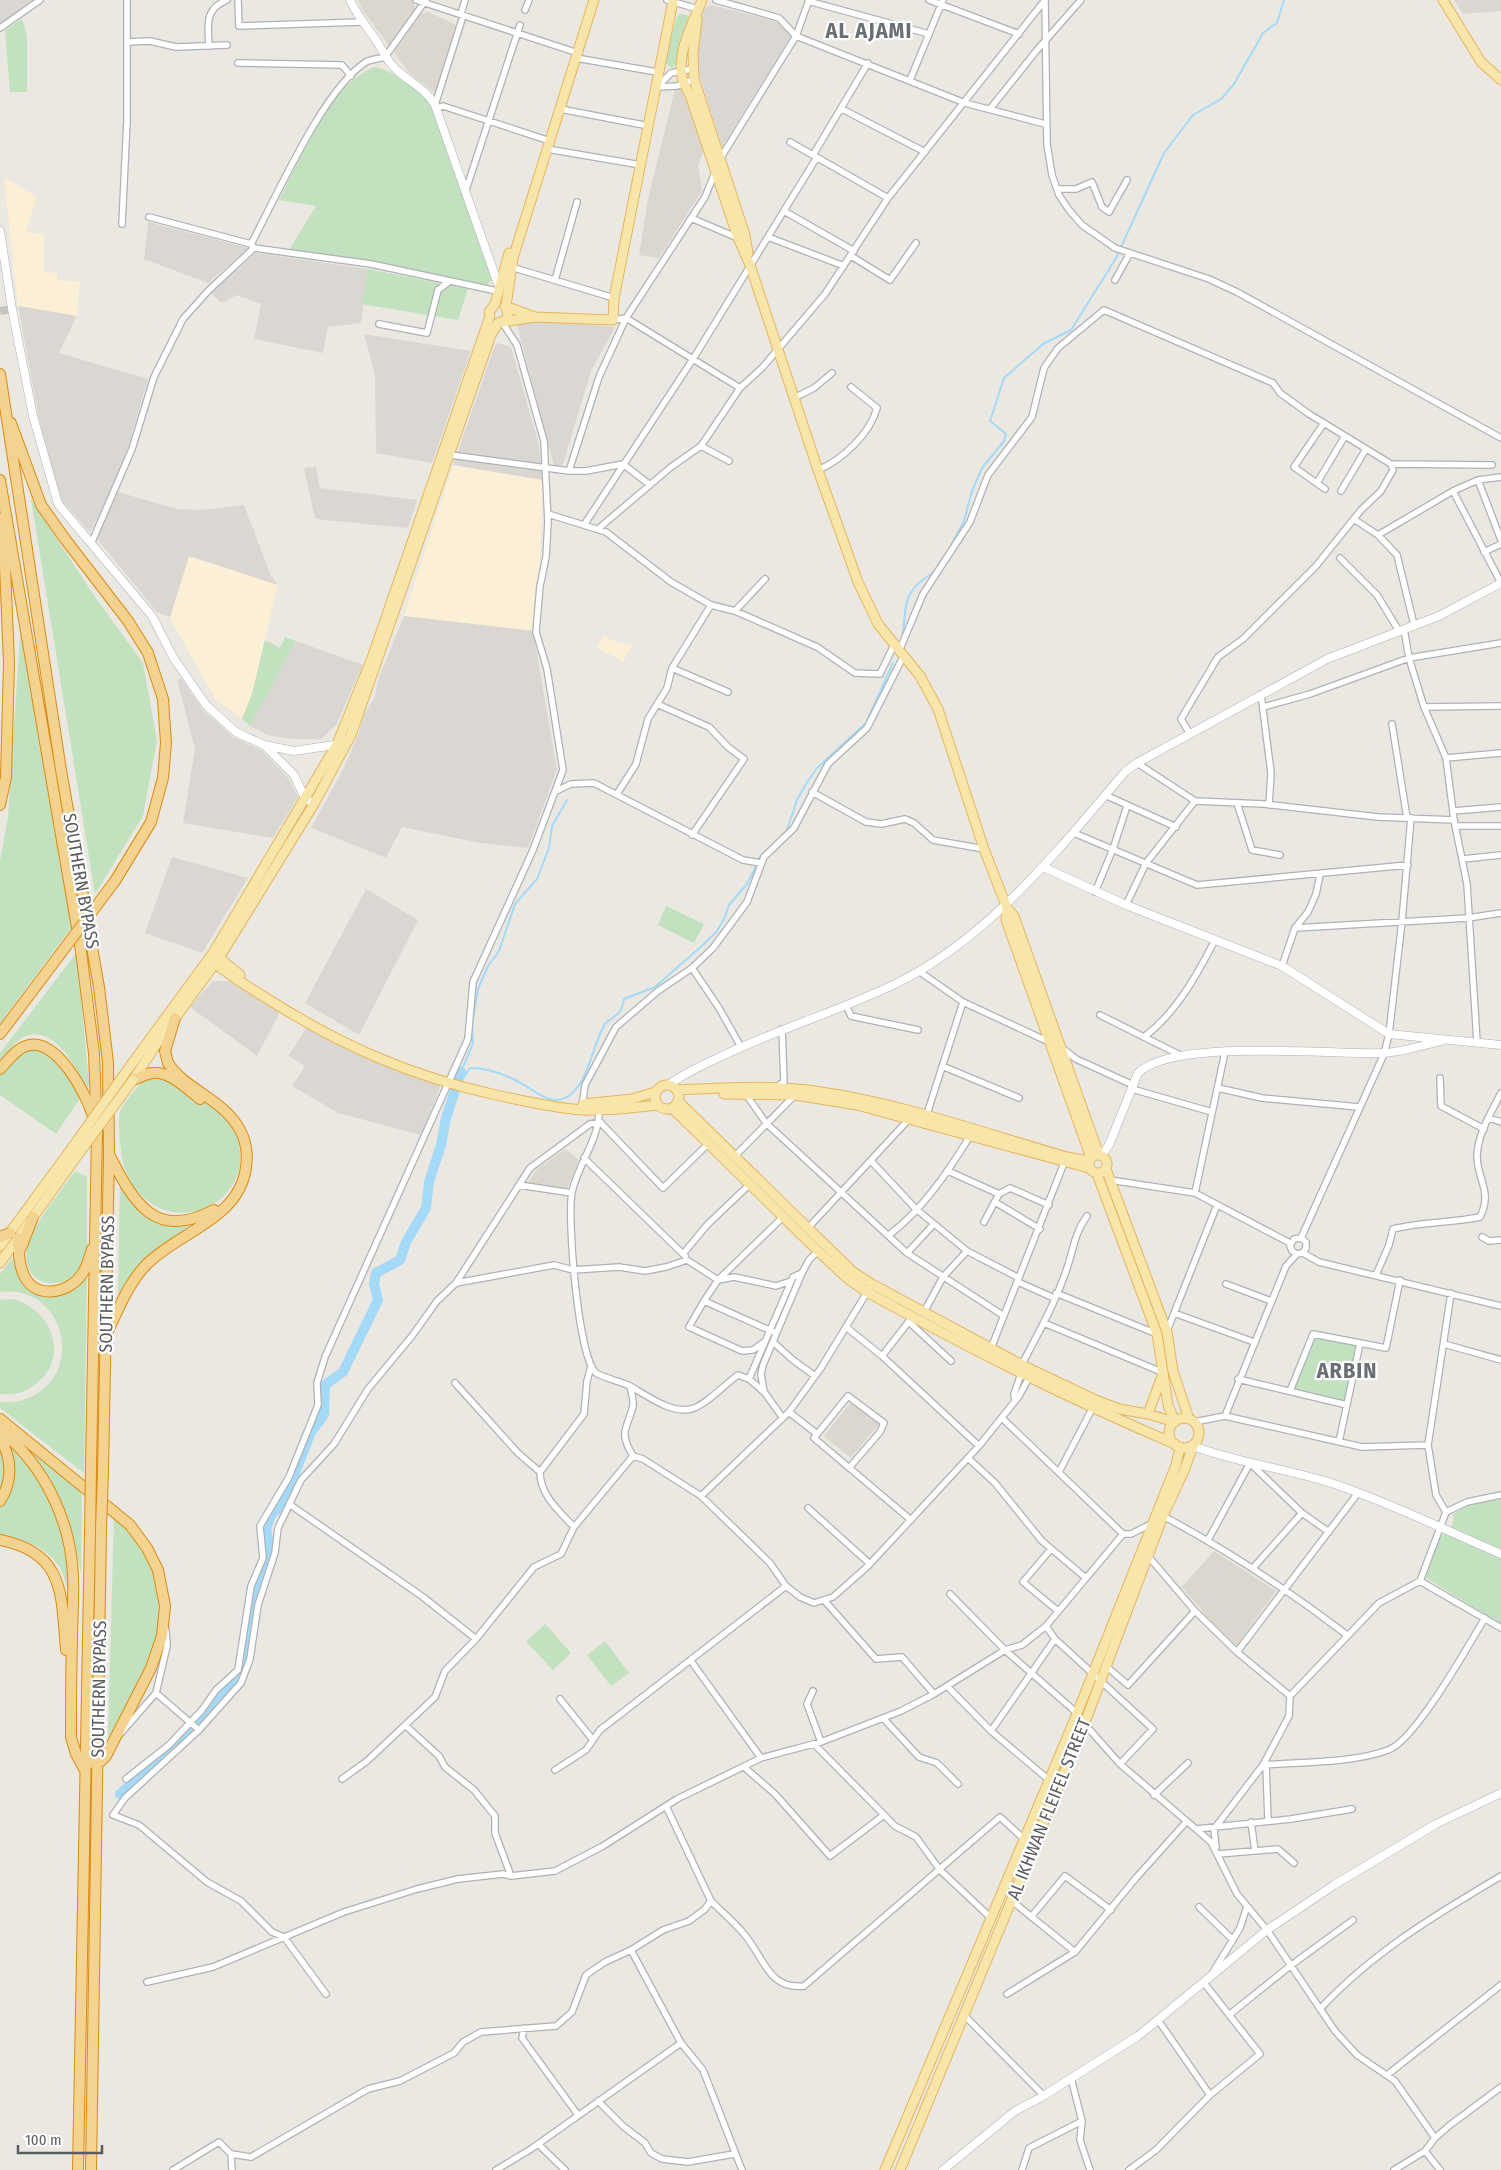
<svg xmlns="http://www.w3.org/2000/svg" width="1501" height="2170" viewBox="0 0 1501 2170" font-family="'Fira Sans Condensed',sans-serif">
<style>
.commercial{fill:#fbefd6}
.industrial{fill:#dad7d3}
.education{fill:#dbd7cf}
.green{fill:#c2e1bf}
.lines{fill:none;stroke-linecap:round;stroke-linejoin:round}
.stream{stroke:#a4daf8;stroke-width:2}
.river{stroke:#a4daf8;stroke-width:10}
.secondary-tunnel{stroke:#c6c5c1;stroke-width:8;stroke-dasharray:8 4;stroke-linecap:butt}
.street-casing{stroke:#aeb2b6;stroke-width:8}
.secondary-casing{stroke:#aeb1b6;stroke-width:9}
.primary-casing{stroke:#e6b55f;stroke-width:11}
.highway-casing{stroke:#db8b11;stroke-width:12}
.street{stroke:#fff;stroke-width:5.5}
.secondary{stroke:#fff;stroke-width:8}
.primary{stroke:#f8e5a9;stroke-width:9}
.highway{stroke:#f4d28f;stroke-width:10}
.primary-bridge-casing{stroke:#e6b55f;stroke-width:11;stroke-linecap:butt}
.highway-bridge-casing{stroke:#db8b11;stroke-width:12;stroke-linecap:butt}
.primary-bridge{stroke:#f8e5a9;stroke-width:9}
.highway-bridge{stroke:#f4d28f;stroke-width:10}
.labels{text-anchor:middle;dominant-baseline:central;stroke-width:4.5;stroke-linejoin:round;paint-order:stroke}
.street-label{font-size:18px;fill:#595d61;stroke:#fff}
.district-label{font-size:22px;font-weight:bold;letter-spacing:1px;fill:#6a6f73;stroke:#fff}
</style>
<rect width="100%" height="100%" fill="#ebe8e1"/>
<!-- commercial -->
<path class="commercial" d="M4,177L37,197L26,232L44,234V272L57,273V280L80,282L77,316L18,306Z
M453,465L543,480L540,557L533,631L404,616Z
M189,556L278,585L252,694L242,719L215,699L170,618Z
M604,635L611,640L633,646L623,661L597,648Z"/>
<!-- industrial -->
<path class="industrial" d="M0,0H34L0,23Z
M1454,0H1501V11L1463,14Z
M712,5L777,22L791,36L722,147L697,68L703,9Z
M148,222L248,248L208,283L144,259Z
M256,253L368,269L361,323L328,327L323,353L254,339L261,304L237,295L222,303L211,293Z
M18,306L77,316L59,353L148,379L127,450L105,505L90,532L63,502L54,477L38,414Z
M534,320L615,327L591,371L562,467L554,466L517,325Z
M364,334L471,351L432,463L376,453L375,375Z
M499,343L511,347L538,442L543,480L453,465L495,345Z
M316,467L320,488L417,500L408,528L315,519L304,468Z
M118,492L177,509L201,510L244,505L271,576L278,585L189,556L170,617L157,612L97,539Z
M404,616L533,631L557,770L528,848L480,843L402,827L386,858L311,828L343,770L358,735L364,715L375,697L378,680Z
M296,641L363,665L336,725L321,739H291L268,735L250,726Z
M181,678L202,709L233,737L261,750L289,779L298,797L273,838L183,823L195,749L177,680Z
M172,857L248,878L202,953L145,933Z
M366,889L418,920L359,1035L305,1003Z
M213,981H230L280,1012L257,1056L190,1007Z
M307,1027L336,1043L394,1070L441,1085L421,1135L338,1113L292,1086L305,1066L288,1056Z"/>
<!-- education -->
<path class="education" d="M358,0H412L416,9L390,47L364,12Z
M428,12L456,25L435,93L409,73L394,52L421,14Z
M675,89H685L705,147L698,165L702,191L659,258L639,255L648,199Z
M565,1149L579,1160L567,1189L527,1184L536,1170Z
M851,1402L879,1424L851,1458L824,1436Z
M1214,1551L1276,1591L1237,1645L1211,1621L1182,1587Z"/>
<!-- green -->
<path class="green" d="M681,14L687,15L689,19L679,60L672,68L665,63L666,56L677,16Z
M22,19L27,36V92H10L5,30Z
M376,67C396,73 418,88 431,104L492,280L487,285L374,261L289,250L316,206L279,200C299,162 333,79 376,67Z
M368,269L468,289L458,320L362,304Z
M31,499L93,594L143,663L157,740L143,816L95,894Z
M21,622L72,927L0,1023V861L8,817Z
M285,637L296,641L250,726L242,719L252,694L265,640L280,648Z
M666,906L704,924L694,943L658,925Z
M77,952L89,1084L87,1088C76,1068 53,1021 22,1038C14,1043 7,1054 0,1061V1053Z
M31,1044L58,1057L81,1097L56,1134L0,1095V1074Z
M147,1076C155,1076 166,1075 174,1078C185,1083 197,1096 207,1103C213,1108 221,1112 226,1117C233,1124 236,1135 239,1144C253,1211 155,1246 125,1169C121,1158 116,1118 121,1109C128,1097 139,1086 147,1076Z
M75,1171L87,1177C87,1198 87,1219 87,1239C87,1245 89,1253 87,1258C75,1295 19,1291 27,1249C31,1226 62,1190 75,1171Z
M120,1175L131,1195L164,1218L205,1217L175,1235L140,1265L118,1301Z
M18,1251L24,1278L55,1292L87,1274L84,1473L0,1408V1402C6,1402 14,1403 19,1401C87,1384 70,1284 0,1292V1274Z
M13,1299C64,1314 69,1376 19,1393C14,1395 6,1394 0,1394V1300Z
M1314,1337L1357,1345L1345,1402L1294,1389Z
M8,1442L30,1466L52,1504L69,1557L71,1613C69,1598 67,1581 60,1568C49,1549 21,1536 0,1536V1507L8,1496L15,1468Z
M24,1442L82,1487L81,1574C73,1524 57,1481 24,1442Z
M0,1444L5,1467L0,1490Z
M1501,1499V1624L1426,1578C1430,1566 1432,1551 1439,1540C1444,1531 1456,1530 1453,1514L1469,1505Z
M114,1513C192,1595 156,1653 108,1738Z
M545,1624L571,1653L553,1670L526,1642Z
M605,1641L629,1673L611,1686L587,1655Z"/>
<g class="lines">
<!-- stream -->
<path class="stream" d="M950,547L964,521L972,491L982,468L1004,441L1006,434L990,421L1004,378L1043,344L1071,330L1116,258L1164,153L1193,115L1221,99L1234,84L1263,33L1277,23L1284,0
M903,634C906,602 904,590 934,572
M786,833L797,800L806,784L816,769L866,723L893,663
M759,858L777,841
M473,1018L478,989L488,966L499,951L515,904L537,879L549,848L552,826L567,800
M461,1072L473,1043L472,1027
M459,1078L464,1077L470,1068C487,1068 502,1073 517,1081C540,1093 558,1115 579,1085C588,1073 591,1056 597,1042C599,1037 602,1026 607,1022C618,1013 621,1015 624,999L655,987L704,944L717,931L725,917L729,905L747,884L756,866"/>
<!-- river -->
<path class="river" d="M120,1794L171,1751L207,1711L218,1695L241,1674L245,1656L247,1625L256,1584L269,1559V1545L266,1529L271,1515L283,1504L311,1432L324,1415L325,1385L343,1372L378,1300L374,1284L376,1273L400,1260L406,1242L426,1208L429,1182L441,1145L446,1118L461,1072"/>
<!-- secondary-tunnel -->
<path class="secondary-tunnel" d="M0,311L12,309"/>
<defs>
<path id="street" d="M238,0L239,26L362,22
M416,0L572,51
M667,0L698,9
M716,0L779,18L796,36L965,103L1045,124
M929,0L1019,34
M1045,0L1047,144L1052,175L1059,195L1069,210L1082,225L1115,248L1209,279L1237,292L1501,438
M808,1L929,34
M525,10L529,0
M0,28L40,0
M127,42L150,41L176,47L227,45
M209,46C208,26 204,9 227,0
M576,58L657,72
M238,63L342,65L351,76
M692,69L671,73L657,87L677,86L694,79
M910,80L943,0
M435,105L463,16L461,14L465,0
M437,108L443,106L550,141
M560,109L649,126
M842,109L925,152
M990,109L1037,50L1081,0
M790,142L888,198
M547,149L641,165
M813,155L868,63
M720,159L796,36L809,0
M1057,189H1076L1092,182L1102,207L1109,212L1127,180
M465,193L520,25
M784,211L854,251
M149,217L251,244
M691,218L738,238
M122,224L127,121V0
M768,237L844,266
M254,248L251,244C276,198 323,89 366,62C371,59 379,59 385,57L426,0
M851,256L890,280L916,243
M511,267L614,298
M555,280L577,202
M1115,280L1130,253
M613,320L626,318L705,197L716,170
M379,324L427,333L438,290L450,281
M794,398L814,388L832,373
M1324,423L1294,467L1325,489
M701,446L729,461
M451,455L569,471H586L623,464L650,485
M818,470C842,460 870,434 877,408L851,387
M569,471L599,377L626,318L740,388
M1478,480L1501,540
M1317,483L1345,436
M1341,491L1366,449
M1453,491L1501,583
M548,514L606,532L671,582L711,605L735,611L817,647L855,673L880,674L894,645
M1355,520L1378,535L1397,555L1414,625
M584,525L693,359L817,157
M598,529L671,467L701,446L740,388L762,368L825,294L888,198L1045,0
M1378,535L1453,491L1478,480L1501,477
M91,544L132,449L154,377L183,319L209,290L254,248L371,264L497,291
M1484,552L1501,544
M1340,558L1377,595L1399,631
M735,611L765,579
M1404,629L1409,658L1424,707L1446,758L1454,820L1467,884L1477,1042
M900,649L923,594L970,522L988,475L1032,417L1044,368L1058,348L1104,310L1273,383L1280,393L1309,414L1391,464L1492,465
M672,668L728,692
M1261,694L1271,773L1269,805
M657,704L709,727L728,747L744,759L692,835
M1263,707L1310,694L1409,658L1501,643
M1424,707L1501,706
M1392,724L1407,818
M1190,734L1181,719L1218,657L1243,639L1316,566L1361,510L1381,491L1393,470L1391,464
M1446,758L1501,753
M1137,763L1195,801L1264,804L1378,817L1454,820
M556,791L571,784L594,783L743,860L761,863
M812,792L866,822L881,824L905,819L914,823L933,840L984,849
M617,794L636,764L648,719L667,688L672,668L711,605
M1105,795L1176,827
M1237,803L1252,850L1280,855
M1453,811L1501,807
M1455,826H1501
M1074,833L1197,885L1408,865
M1463,859L1501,855
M1095,892L1113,849L1127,806
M1126,905L1146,863L1195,801
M1295,928L1468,918L1501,913
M1282,966L1295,928L1308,912L1316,894L1320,875
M692,968L719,1008L741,1047
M920,972L963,1002
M846,1005L851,1016L918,1030
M1100,1015L1182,1056
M1144,1037C1176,1013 1197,975 1215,940
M1062,1048L1076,1059L1133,1085
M942,1066L1019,1098
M1440,1078L1441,1106L1484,1129
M1218,1088L1262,1098L1359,1107
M1132,1089L1212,1112
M779,1090V1085L784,1082L782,1029
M745,1093L766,1123L907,1253L1004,1316
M582,1107L585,1085L616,1027L658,991L692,968L713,948L747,902L764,857L794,828L828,764L867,728L904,655
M599,1110C600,1138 578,1164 572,1192C567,1219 578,1353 595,1372C600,1377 622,1382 630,1386C631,1392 634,1400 633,1406C627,1430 618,1431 633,1456L643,1459L701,1496L770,1563L786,1586L800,1597L814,1603L833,1597L868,1566L979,1446L1019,1396L1030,1376
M926,1117L963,1002L1049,1042
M1489,1118L1501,1122
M735,1156L795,1095
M584,1158L683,1254
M871,1161L916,1209L967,1251L943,1277L924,1312
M948,1171L999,1194L1010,1188L1049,1205
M1110,1180L1195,1193L1290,1243
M519,1185L572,1193
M1195,1193L1225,1052
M995,1202L1040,1229
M984,1222L999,1194
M808,1228L910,1118
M889,1235C923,1209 948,1172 970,1136
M1482,1237L1489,1241L1501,1240
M1301,1238L1384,1054L1389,1034L1402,921L1411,818
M967,1251L1019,1278
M907,1253L934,1224
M1303,1253L1306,1248V1242L1301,1238L1294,1239L1290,1246L1292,1251L1297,1254L1303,1253L1319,1262L1501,1306
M685,1256L683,1254L707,1225L750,1184
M1376,1275L1389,1245L1393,1229C1422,1222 1451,1223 1480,1217C1493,1191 1477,1180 1477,1156C1478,1133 1491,1113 1501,1093
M1018,1282L1054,1298
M456,1283L554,1265L573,1270L619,1267L645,1271L666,1267L687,1260L718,1280L734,1277L776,1286L791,1281
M1226,1284L1271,1301
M1056,1293L1157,1334
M704,1301L689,1327L742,1351L753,1350L764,1342
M1174,1313L1254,1342
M909,1322L951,1361
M1044,1323L1164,1373
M846,1327L882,1356L979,1446
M1167,1331L1217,1205
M776,1333L704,1301L718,1280L783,1217
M773,1342L793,1360L815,1376
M1444,1344L1501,1360
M990,1351L1064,1163
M882,1356L910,1320
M1022,1364C1039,1332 1058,1298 1069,1262C1074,1245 1076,1231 1087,1216
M1238,1379L1347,1405
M455,1383L518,1453L540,1472
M630,1386C646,1395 671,1414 691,1409C705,1406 725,1384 738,1375L749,1379
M1290,1391L1313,1334L1386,1348L1400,1280
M764,1392L761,1374L763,1365L802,1273L809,1260L818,1251
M1015,1401L1014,1394L1022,1371
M789,1412L817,1434
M1225,1416L1362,1447L1428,1445
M782,1417L765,1393L749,1379L793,1277L802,1273
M1002,1418L1123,1534
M1194,1422L1225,1416L1286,1266L1297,1254
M1339,1442L1360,1343
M968,1458L995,1483L1042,1541L1086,1578
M849,1468L880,1432L884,1423L848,1396L814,1438L911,1520
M1059,1472L1092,1409
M701,1496L789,1412L821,1368L869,1289
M289,1504L423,1597L476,1639
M808,1508L870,1564
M1446,1512L1436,1495L1428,1445L1451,1293
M1163,1516C1229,1551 1288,1590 1347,1635
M574,1527C559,1511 540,1495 540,1472L584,1414L587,1381L591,1366
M1208,1540L1250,1463L1302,1513L1329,1532
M1051,1549L1023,1582L1058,1611
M1148,1556L1195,1611L1237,1652L1290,1696
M1253,1568L1302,1513
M1420,1581L1501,1628
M950,1594L1005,1650L1077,1713
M824,1600L876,1659L902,1657L934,1694
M1046,1626L1055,1639L1153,1729L1120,1764
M1237,1652L1358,1493
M691,1661L761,1758
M1106,1666L1128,1685L1195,1611
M947,1686L991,1731L1055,1639
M813,1691L807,1704L821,1742
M156,1693L199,1730
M560,1699L593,1740
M883,1718L919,1757L937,1763L958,1784
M1074,1721L1089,1729L1120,1764L1211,1842L1237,1894L1267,1930L1335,2031L1357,2055L1395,2081L1435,2138
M405,1725L439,1756L445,1767L474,1790L495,1816V1833L511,1876
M991,1731L1049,1780
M121,1733L156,1693L167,1646L166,1630
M814,1744L895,1826L916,1837L940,1870L991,1918
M1263,1765C1300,1762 1354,1763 1388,1750C1415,1741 1468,1646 1485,1618
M1266,1765L1268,1821
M744,1767L775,1794L830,1856L884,1815
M555,1770L586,1750L600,1730L786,1586
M126,1779L169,1745L202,1710L216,1690L238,1670L251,1586L263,1558L260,1526L289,1477L318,1405L317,1383L325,1357L468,1039L473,982L533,850L563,770L547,669L536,632L540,586L546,557L548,522L544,441L517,345L502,322
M342,1779L367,1761L435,1697L445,1671L476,1639L534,1567L561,1554L574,1527L633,1456
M1154,1795L1188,1763
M1251,1822L1255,1851
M1196,1829L1291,1819L1352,1809
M1216,1847L1214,1829L1263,1765L1289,1716L1290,1696L1379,1603L1420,1581L1446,1512L1467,1502L1501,1495
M1218,1854L1278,1849L1294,1863
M711,1901C722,1912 734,1922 744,1934C764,1957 768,1990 804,1986L1000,1817L1024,1839
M1012,1901L1075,1952
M1199,1907L1233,1940
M1031,1917L1065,1876L1111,1910
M631,1950L681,2043L703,2070L742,2170
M1213,1972L1240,1928L1247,1906
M147,1982L213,1967L344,1912L417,1889L458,1879L503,1874L511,1876L555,1871L603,1846L677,1799L761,1758L821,1742L901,1711L934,1694L1005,1650L1022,1645L1046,1626L1123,1534H1131L1151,1524
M326,1994L284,1937L272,1932L241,1901L207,1882L139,1825L113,1815L125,1798L199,1730L241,1683L250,1659L258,1605L275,1553L278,1528L301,1480L334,1444L368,1389L412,1336L437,1301L456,1283L530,1168L590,1124L600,1122L663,1188L708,1144
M1007,1994L1075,1952L1136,1878L1186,1822
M1320,2009C1373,1952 1435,1915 1501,1876
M964,2015L1044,2096
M1229,2015L1290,1966L1353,1920
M1158,2020L1210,2095L1260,2054L1204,1983
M524,2028L522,2038L578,2115
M1387,2075L1501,1985
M1071,2078L1082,2121L1080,2140L1090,2170
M598,2101L623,2126L645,2143L651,2153L662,2159L688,2162L734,2154
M538,2144L565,2170
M1425,2151L1440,2170
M231,2154L232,2170
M173,2170L219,2142L231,2154L251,2157L368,2089L400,2081L454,2053L463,2042L481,2032L556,2026L572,2012L586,1975L605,1962L631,1950L663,1930L689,1921L704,1910L711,1901L666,1806
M496,2170L531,2149L681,2043
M1022,2170L1029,2148L1082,2121
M1129,2170L1156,2150L1210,2095
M1394,2170L1425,2151L1435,2138L1450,2125L1501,2087"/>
<path id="secondary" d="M350,0C357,15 366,26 376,40C383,51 387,62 398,71C412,84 425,88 435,105L499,287
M0,231L12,309L33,416L58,504L152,616L173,657L206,705L236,732L264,745L294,775L305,798L314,804
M264,745L294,751L341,744
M1043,867L1126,905L1282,966L1389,1034L1501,1045
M669,1085C684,1073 701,1066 718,1058C775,1030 836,1012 893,985C988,940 1058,850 1125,772L1137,763L1327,659L1439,616L1501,583
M1102,1155L1109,1145L1138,1073C1174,1038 1328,1055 1381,1053C1401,1053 1422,1045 1441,1041
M1193,1446C1240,1464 1292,1469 1340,1486C1395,1505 1447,1531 1501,1554
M943,2170L1015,2111L1040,2098L1138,2036L1267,1930L1334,1885L1436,1824L1501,1793"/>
<path id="primary" d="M702,0C693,23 677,51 682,77C683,83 687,89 690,95L738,238L750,265L818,470L858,582L878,624L920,676L938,709L984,849L1007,908
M1443,0L1481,62L1501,80
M697,19L693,53L694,79L745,235L748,253
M535,317L613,320L614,298L673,1
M502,322L535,317L505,306
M216,955L240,975
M211,960C230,976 250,988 271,1001C344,1047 411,1076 496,1095C524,1101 553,1108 582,1110C607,1111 632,1108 657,1105
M128,1069L213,953L337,744L372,658L490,316L489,312L495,304L509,253
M133,1080L160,1039L219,958L314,804L351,735L491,335L498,323L506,320L508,316L506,306L513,258L594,0
M655 1097a12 12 0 1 1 24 0a12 12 0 1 1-24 0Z
M677,1090C725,1088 773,1084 821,1092C904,1104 986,1134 1067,1157L1089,1161
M724,1094L795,1095L857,1105L1089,1168
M678,1101L853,1272L872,1284L1024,1366L1098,1401L1119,1409L1148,1414L1175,1422
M583,1104L632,1099L655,1092
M672,1108L818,1251L848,1279L867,1292C968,1348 1069,1399 1175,1444
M1089 1164a9 9 0 1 1 18 0a9 9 0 1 1-18 0Z
M1091,1158L1006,920L1007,908L1014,916L1099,1155
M1106,1169L1167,1332L1173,1371L1189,1419
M1097,1174L1157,1334L1168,1405L1175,1422
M0,1246L77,1141
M0,1263L85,1145
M1148,1414L1162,1376
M1169 1433a15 15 0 1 1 30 0a15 15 0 1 1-30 0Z
M885,2170L1074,1721L1176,1465L1180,1447
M900,2170L1084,1725L1163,1516L1184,1471L1193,1446"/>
<path id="highway" d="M0,374L61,770L99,987L108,1062L109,1154L103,1472
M11,423L41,505L65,539L128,621L148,653L163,699L166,743L163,778L151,822L115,881
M0,480L81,951L94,1053L97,1133L91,1467
M0,805L6,777L9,663L3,518
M0,1034L52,965
M0,1069C7,1062 16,1049 26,1046C56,1035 87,1095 93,1117
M133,1080C139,1078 145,1074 152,1073C169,1070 187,1089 200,1099
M110,1156C134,1203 155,1241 214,1210
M0,1237L10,1233
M18,1238C19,1249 18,1262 23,1273C33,1300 68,1295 82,1274C88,1266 89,1257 92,1249
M21,1248L33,1217
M108,1331C119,1308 128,1284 146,1265C178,1232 240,1219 246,1167C248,1154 246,1141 240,1130C224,1099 185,1090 168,1063L165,1051L175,1018
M0,1419L130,1525L147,1548L158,1570L165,1606L162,1636L151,1668L106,1756L101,1761L93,1763
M0,1430C44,1465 71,1521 73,1576C74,1598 72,1620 72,1641C71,1673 71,1705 71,1737L76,1754L84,1769
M0,1438C12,1458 13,1481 0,1501
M0,1540C66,1553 61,1596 66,1650
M78,2170L90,1533
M91,2170L101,1529"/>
</defs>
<!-- street casing -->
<use href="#street" class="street-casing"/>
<!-- secondary casing -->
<use href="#secondary" class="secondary-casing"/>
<!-- primary casing -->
<use href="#primary" class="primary-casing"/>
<!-- highway casing -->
<use href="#highway" class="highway-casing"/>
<!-- street -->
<use href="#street" class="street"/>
<!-- secondary -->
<use href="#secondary" class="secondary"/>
<!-- primary -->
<use href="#primary" class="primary"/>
<!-- highway -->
<use href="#highway" class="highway"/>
<defs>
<path id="primary-bridge" d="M77,1141L128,1069
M85,1145L133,1080"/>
<path id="highway-bridge" d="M52,965L115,881
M101,1529L103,1472
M90,1533L91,1467"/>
</defs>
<!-- primary-bridge casing -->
<use href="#primary-bridge" class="primary-bridge-casing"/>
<!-- highway-bridge casing -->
<use href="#highway-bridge" class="highway-bridge-casing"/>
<!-- primary-bridge -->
<use href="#primary-bridge" class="primary-bridge"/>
<!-- highway-bridge -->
<use href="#highway-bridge" class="highway-bridge"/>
</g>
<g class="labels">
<!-- street labels -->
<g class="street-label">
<text transform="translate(81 881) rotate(80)">SOUTHERN BYPASS</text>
<text transform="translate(107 1284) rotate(-89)">SOUTHERN BYPASS</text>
<text transform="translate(99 1689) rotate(-89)">SOUTHERN BYPASS</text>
<text transform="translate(1049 1809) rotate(-68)">AL IKHWAN FLEIFEL STREET</text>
</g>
<!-- district labels -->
<g class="district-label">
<text x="869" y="30">AL AJAMI</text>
<text x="1347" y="1370">ARBIN</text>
</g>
</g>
<!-- scale -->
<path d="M18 2145v8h84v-8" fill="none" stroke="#595d61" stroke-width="2.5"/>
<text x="25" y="2145" font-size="15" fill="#595d61" stroke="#ffffff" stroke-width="4" paint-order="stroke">100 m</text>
</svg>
